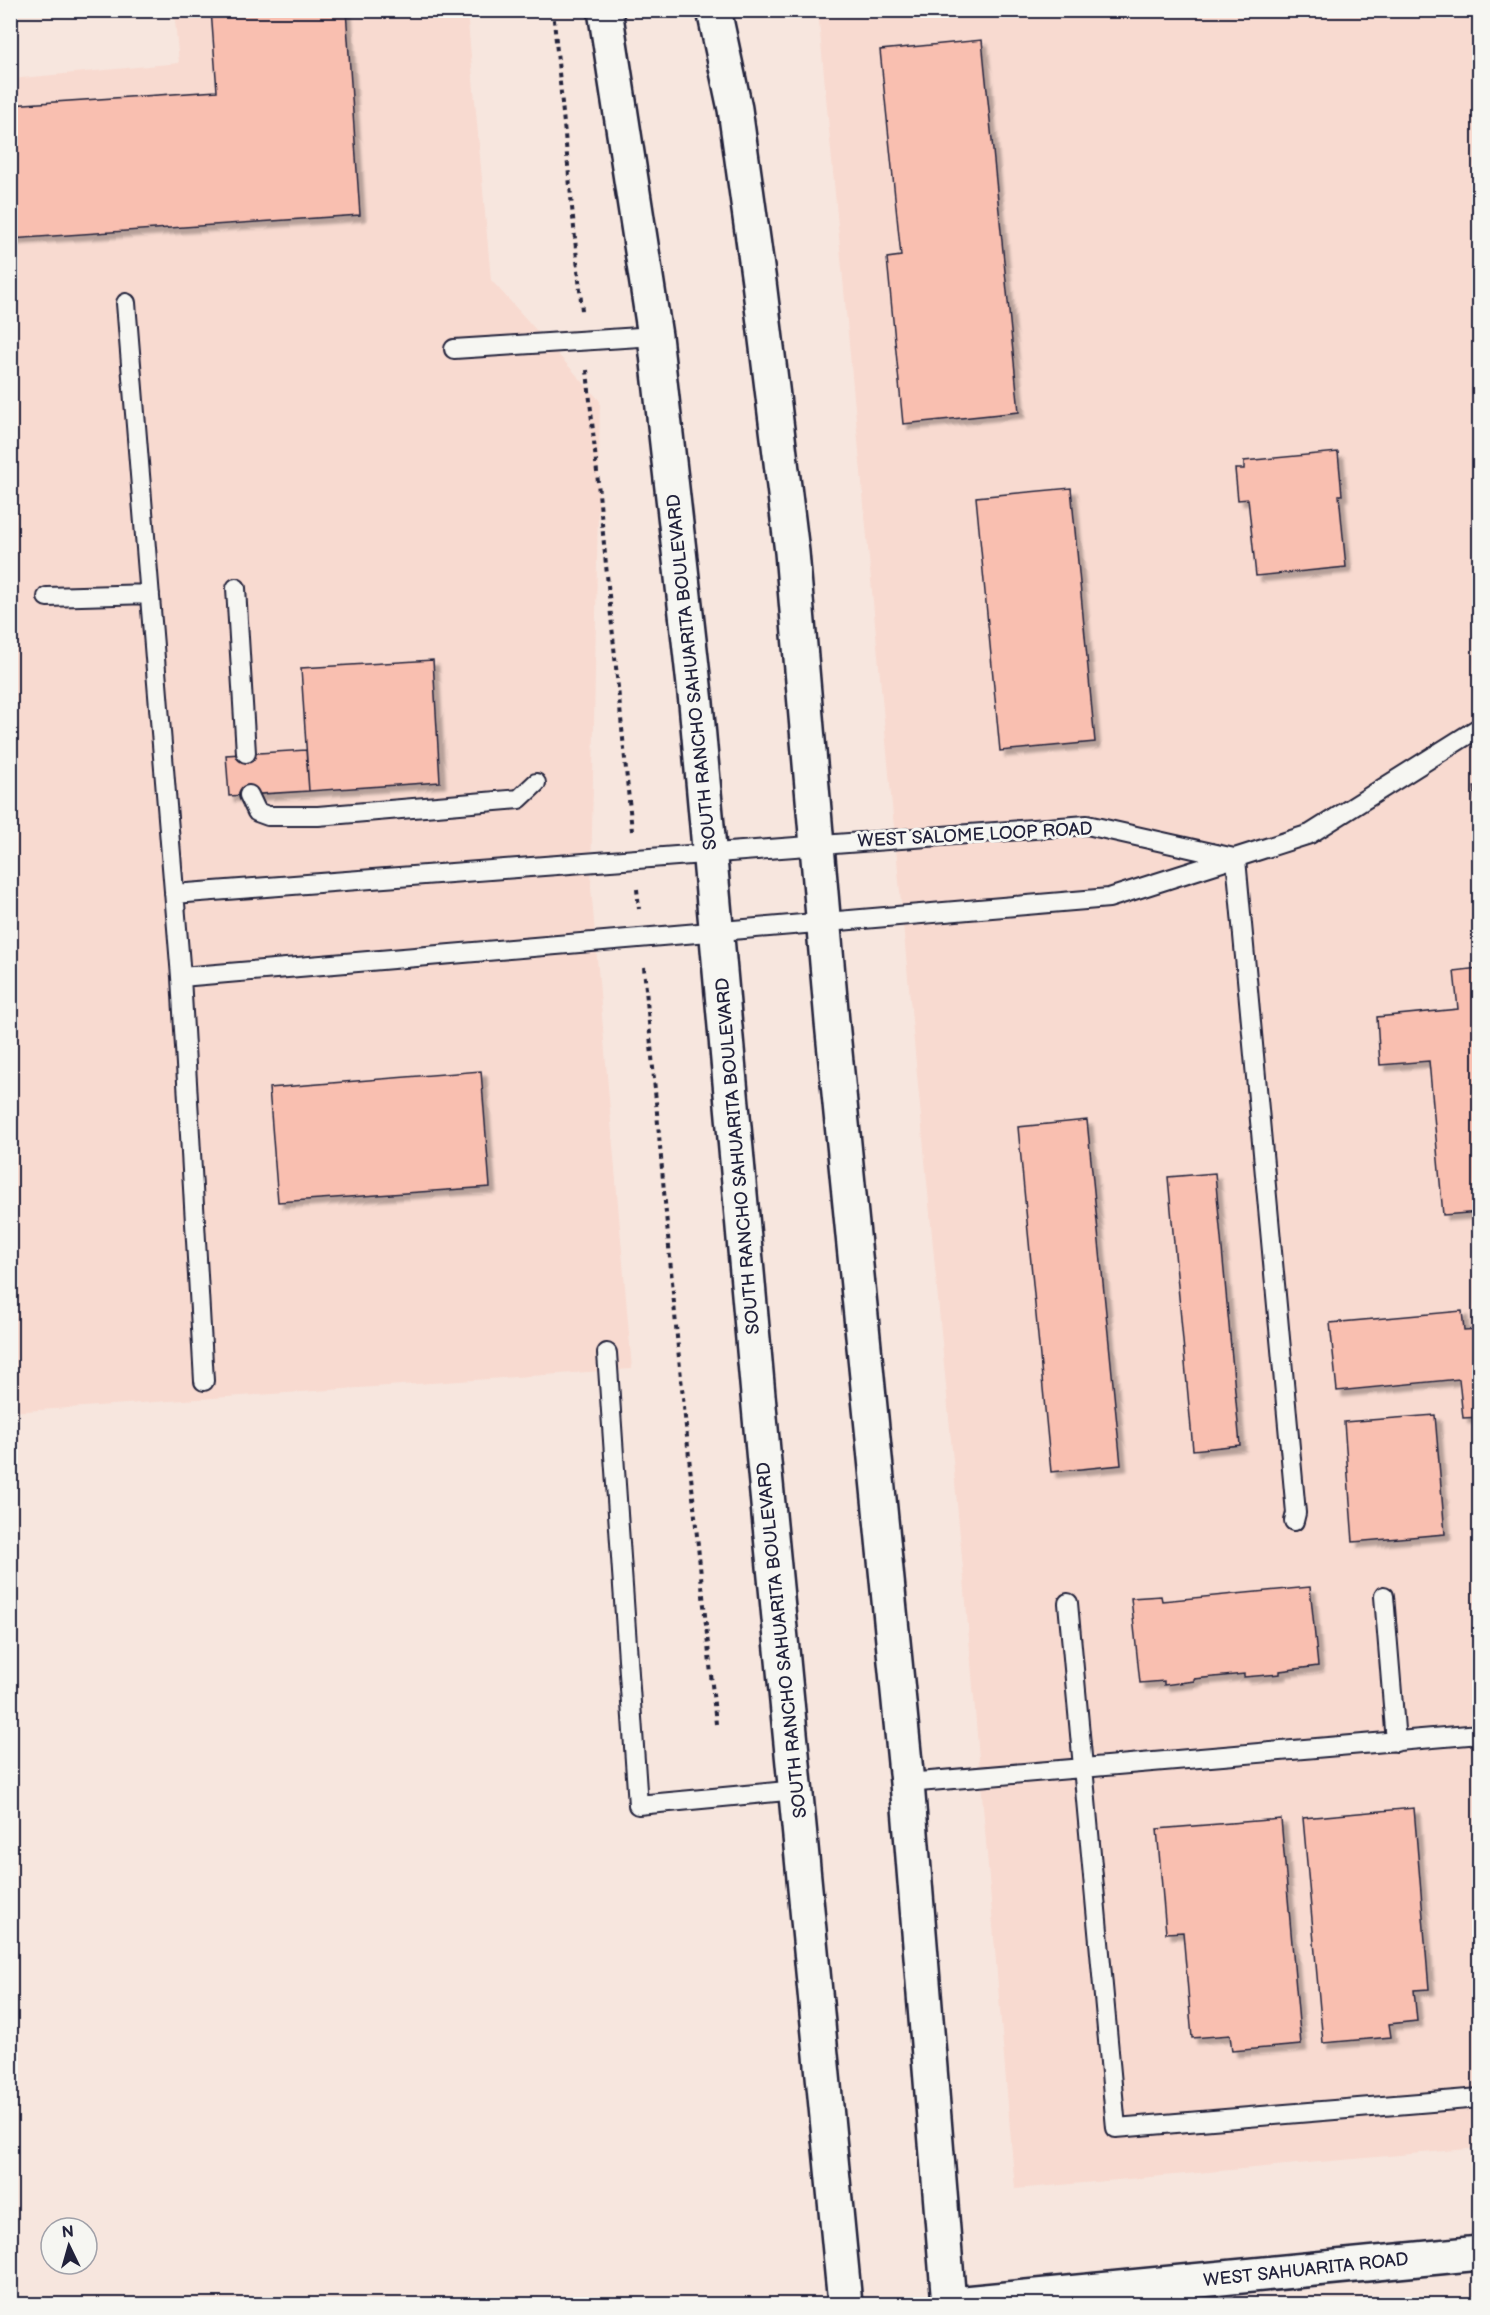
<svg xmlns="http://www.w3.org/2000/svg" width="1490" height="2315" viewBox="0 0 1490 2315" font-family="'Balsamiq Sans',sans-serif">
<style>
.built{fill:#f8dad0}
.building{fill:#f9bfb0;stroke:#22223b;stroke-width:1.5;filter:url(#shadow)}
.lines{fill:none;stroke-linecap:round;stroke-linejoin:round}
.lane-casing{stroke:#22223b;stroke-width:22}
.secondary-casing{stroke:#22223b;stroke-width:38}
.path{stroke:#22223b;stroke-width:4;stroke-dasharray:4.5 4.5;stroke-linecap:butt}
.lane{stroke:#f6f6f2;stroke-width:18}
.secondary{stroke:#f6f6f2;stroke-width:33}
.labels{text-anchor:middle;dominant-baseline:central;stroke-width:6;stroke-linejoin:round;paint-order:stroke}
.street-label{font-size:18px;fill:#22223b;stroke:#f6f6f2}
</style>
<defs>
<filter id="shadow"><feDropShadow dx="5.5" dy="5.5" stdDeviation="1.5" flood-color="#0004"/></filter>
</defs>
<rect width="100%" height="100%" fill="#f7e6de"/>
<filter id="ink" filterUnits="userSpaceOnUse"><feTurbulence type="fractalNoise" baseFrequency=".0167" numOctaves="2"/><feDisplacementMap in="SourceGraphic" scale="12" xChannelSelector="R" yChannelSelector="G"/><feConvolveMatrix kernelMatrix="1 2 1 2 8 2 1 2 1" color-interpolation-filters="sRGB"/></filter>
<g filter="url(#ink)">
<!-- built -->
<path class="built" d="M174,11H467L491,280L600,401L591,887L632,1369L11,1412V79L179,63Z
M818,11H1479V2148L1015,2189L964,1579Z"/>
<!-- building -->
<path class="building" d="M211,10H346L360,215L10,239V105L217,91Z
M982,40L1019,412L903,424L887,258L901,256L880,50Z
M1338,452L1342,495H1339L1346,567L1256,576L1248,499L1238,500L1235,469H1244V461Z
M1071,488L1095,742L1000,751L976,497Z
M433,660L440,782L309,791L301,668Z
M306,750L309,791L229,796L226,755Z
M1474,787H1480V851Z
M1479,968L1480,1212L1443,1215L1429,1061L1380,1065L1377,1017L1458,1009L1454,971Z
M481,1071L490,1187L278,1202L269,1088Z
M1087,1120L1121,1465L1051,1472L1018,1127Z
M1215,1173L1240,1445L1193,1450L1168,1177Z
M1462,1311L1464,1330L1480,1329V1417L1463,1418L1459,1379L1337,1391L1330,1323Z
M1435,1415L1445,1534L1353,1542L1344,1422Z
M1310,1587L1318,1666L1280,1671V1674L1244,1677V1674L1194,1679V1681L1164,1685V1681L1140,1683L1131,1598L1161,1596L1162,1601Z
M1414,1808L1429,1989L1414,1990L1417,2021L1389,2024L1391,2037L1323,2043L1303,1818Z
M1281,1819L1301,2045L1232,2051L1230,2035L1192,2038L1183,1932L1166,1933L1157,1829Z"/>
<g class="lines">
<defs>
<path id="lane" d="M126,303L181,977L204,1381
M454,349L655,336
M236,588L246,753
M47,597L150,594
M249,795L257,812L268,816H318L519,799L536,783
M1236,859L1296,1513L1294,1521
M174,894L1087,825L1234,858
M181,977L1109,898L1310,834L1480,727
M607,1353L638,1805L797,1790
M1384,1596L1396,1742
M1068,1603L1116,2128L1480,2098
M907,1783L1480,1734"/>
<path id="secondary" d="M605,10L655,336L696,703L765,1473L845,2304
M714,10L735,109L759,282L792,552L832,1022L907,1783L949,2304
M954,2304L1480,2253"/>
</defs>
<!-- lane casing -->
<use href="#lane" class="lane-casing"/>
<!-- secondary casing -->
<use href="#secondary" class="secondary-casing"/>
<!-- path -->
<path class="path" d="M553,10L582,311
M587,370L632,831
M637,889L639,909
M644,967L678,1348L716,1724"/>
<!-- lane -->
<use href="#lane" class="lane"/>
<!-- secondary -->
<use href="#secondary" class="secondary"/>
</g>
</g>
<g class="labels">
<!-- street labels -->
<g class="street-label">
<text transform="translate(692 672) rotate(-96)">SOUTH RANCHO SAHUARITA BOULEVARD</text>
<text transform="translate(975 835) rotate(-3)">WEST SALOME LOOP ROAD</text>
<text transform="translate(738 1156) rotate(-95)">SOUTH RANCHO SAHUARITA BOULEVARD</text>
<text transform="translate(782 1640) rotate(-96)">SOUTH RANCHO SAHUARITA BOULEVARD</text>
<text transform="translate(1306 2270) rotate(-6)">WEST SAHUARITA ROAD</text>
</g>
</g>
<!-- margin -->
<rect width="1490" height="2315" fill="none" stroke="#f6f6f2" stroke-width="36"/>
<rect x="18" y="18" width="1454" height="2279" fill="none" stroke="#22223b" stroke-width="2" filter="url(#ink)"/>
<!-- north arrow -->
<g transform="translate(69 2246) rotate(355)"><circle r="28" fill="#f6f6f2" stroke="#a1a1a9" stroke-width="1.5"/>
<path d="M0-4.5L10 22L0 15L-10 22Z" fill="#22223b"/>
<text y="-9" font-size="16" font-weight="bold" text-anchor="middle" fill="#22223b">N</text>
</g>
</svg>
